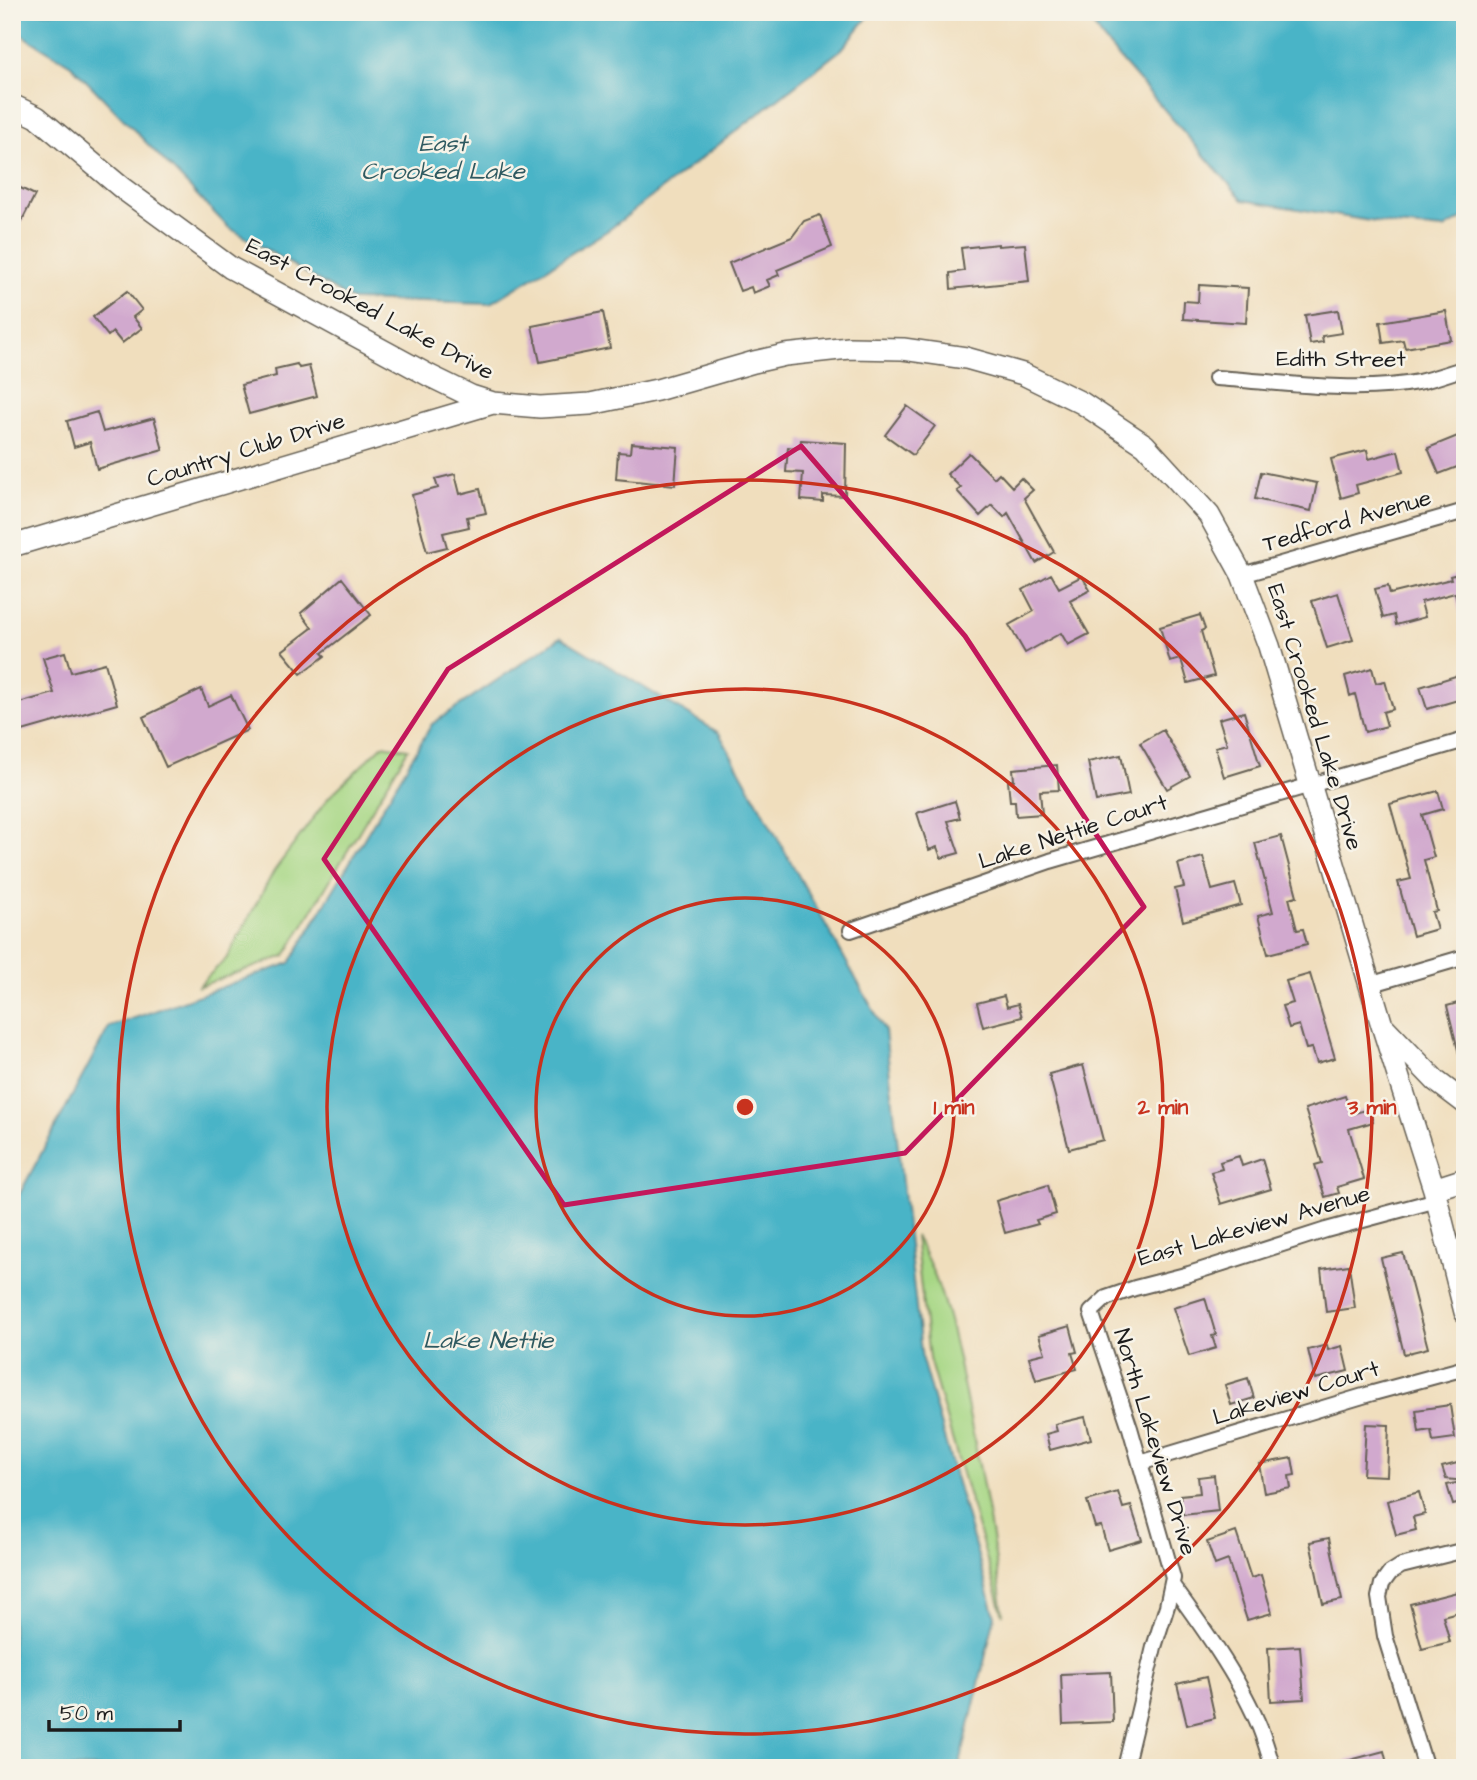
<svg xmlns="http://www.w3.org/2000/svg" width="1477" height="1780" viewBox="0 0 1477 1780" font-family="'Architects Daughter',sans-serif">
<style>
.green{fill:#a7d785;stroke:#627a50;stroke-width:2}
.water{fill:#49b4c7;stroke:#326872;stroke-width:2}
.building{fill:#d1a9ce}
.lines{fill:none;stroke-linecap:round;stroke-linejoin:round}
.street-casing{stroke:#666054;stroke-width:18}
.secondary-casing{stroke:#666054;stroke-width:24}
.street{stroke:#fff;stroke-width:14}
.secondary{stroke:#fff;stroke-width:21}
.marked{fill:none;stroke:#c2185b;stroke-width:5;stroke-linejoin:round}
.ring{fill:none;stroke:#c8321e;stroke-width:3.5}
.labels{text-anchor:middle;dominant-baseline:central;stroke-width:5;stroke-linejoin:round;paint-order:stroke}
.street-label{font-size:23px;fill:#1c1c1c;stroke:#f7f3e8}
.water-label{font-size:24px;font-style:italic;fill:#2e5960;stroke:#f7f3e8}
.centre{fill:#c8321e;stroke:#f7f3e8;stroke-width:3.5}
.ring-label{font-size:21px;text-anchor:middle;font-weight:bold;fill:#c8321e;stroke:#f7f3e8;stroke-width:5;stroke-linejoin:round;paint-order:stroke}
</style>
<rect width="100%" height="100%" fill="#f7f3e8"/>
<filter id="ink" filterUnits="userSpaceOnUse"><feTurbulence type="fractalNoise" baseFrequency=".0143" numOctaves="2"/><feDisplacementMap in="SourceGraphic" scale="14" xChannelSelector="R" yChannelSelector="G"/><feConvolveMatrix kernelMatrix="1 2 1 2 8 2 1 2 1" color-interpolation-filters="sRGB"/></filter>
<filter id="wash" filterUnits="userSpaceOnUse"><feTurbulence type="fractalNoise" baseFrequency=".00686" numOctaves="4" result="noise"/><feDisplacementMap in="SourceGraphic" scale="28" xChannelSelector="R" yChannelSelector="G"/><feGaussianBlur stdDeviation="1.57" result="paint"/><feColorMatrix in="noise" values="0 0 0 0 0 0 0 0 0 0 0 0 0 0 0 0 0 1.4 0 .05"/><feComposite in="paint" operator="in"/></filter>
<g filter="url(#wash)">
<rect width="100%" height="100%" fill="#f0debd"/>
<!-- green -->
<path class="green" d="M383,745L408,749L285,956L197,987L227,958L274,871L329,797Z
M915,1236C945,1285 956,1348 967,1404C981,1474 995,1544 1003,1615L929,1359Z"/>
<!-- water -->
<path class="water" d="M12,12H872L842,49L610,229L490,304L352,300L228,227L71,65L12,29Z
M1084,12H1465V217L1444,229L1394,225L1243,200L1101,37Z
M561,637L719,733L885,1031L922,1360L995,1616L959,1768H12V1208L109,1027L290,963L432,724Z"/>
<g id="blocks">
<!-- building -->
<path class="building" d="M12,184L35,195L12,240Z
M820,215L832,247L777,270L779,275L767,280L770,286L753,293L751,287L740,291L729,263L792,237L804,221Z
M998,244V246L1025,244L1029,281L951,289L950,273L964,271L961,248Z
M1199,285L1248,288L1246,323L1183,319L1184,301L1198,302Z
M127,291L142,310L133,317L142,328L122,343L113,332L108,336L93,317Z
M1338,310L1342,333L1322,336L1323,342L1310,344L1305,315Z
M1446,311L1451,340L1405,348L1403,340L1383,343L1380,322Z
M603,312L610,348L540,362L532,326Z
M297,364L299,368L309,366L317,396L249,414L241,385L276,376L275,369Z
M907,406L935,426L913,455L885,435Z
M97,412L103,432L154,418L163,450L97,469L90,442L74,447L67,421Z
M1465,433V464L1439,474L1428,448Z
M801,440L846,443L845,496L823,495V502L801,500L803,473L786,472L788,447L800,448Z
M631,443L678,447L675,485L616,479L618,452L630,453Z
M1367,450L1369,459L1398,451L1403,472L1356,485L1358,493L1341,498L1331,459Z
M969,453L994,478L999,473L1012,487L1021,478L1033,490L1024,498L1054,552L1036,563L1008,513L1004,517L992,505L980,516L957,491L961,488L947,474Z
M1261,472L1317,483L1311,511L1255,499Z
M455,474L460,494L480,489L486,513L467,517L469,527L443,533L447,547L427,552L412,495L438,488L435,479Z
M1465,572V613L1460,614L1455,593L1421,602L1425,617L1396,625L1394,615L1383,618L1375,589L1388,586L1390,594L1451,579L1450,576Z
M1051,574L1059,588L1082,576L1090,590L1070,601L1089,634L1068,645L1061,633L1025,653L1009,625L1034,611L1023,590Z
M342,578L371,615L322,653L325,656L301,674L282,651L312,628L301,613Z
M1338,593L1353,640L1327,648L1312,601Z
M1200,615L1205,629L1201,631L1214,676L1188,683L1181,659L1170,662L1160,627Z
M65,652L71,672L105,663L117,704L12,734V705L54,693L43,658Z
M1372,668L1376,683L1385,681L1393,709L1383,712L1387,726L1365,732L1355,694L1350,696L1345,676Z
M1465,673V698L1427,709L1420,687Z
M201,689L208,706L231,695L248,730L166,767L143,717Z
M1244,712L1260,766L1224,777L1215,747L1227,744L1219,719Z
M1163,730L1190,776L1167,789L1140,743Z
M1121,755L1129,795L1096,801L1088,762Z
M1057,765L1059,790L1040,791L1042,814L1016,816L1015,801H1010L1008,781L1014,780L1013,769Z
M1438,791L1443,809L1422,815L1434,857L1424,860L1437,911L1432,912L1437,929L1413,936L1398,882L1411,879L1390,804Z
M955,801L960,818L948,821L959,853L941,858L937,847L929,850L917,813Z
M1281,836L1297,896L1289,898L1297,930L1303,929L1307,944L1268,954L1258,916L1273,912L1255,843Z
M1203,857L1212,890L1235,884L1241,905L1183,921L1175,889L1184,887L1178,864Z
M1310,974L1335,1058L1317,1063L1312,1048L1306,1049L1299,1025L1289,1028L1282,1006L1293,1003L1286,981Z
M1004,996L1007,1007L1018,1004L1022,1017L983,1027L977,1003Z
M1465,1001V1057L1460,1058L1447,1006Z
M1083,1065L1103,1140L1069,1149L1049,1074Z
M1345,1096L1351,1114L1369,1109L1373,1122L1349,1129L1364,1179L1337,1187L1339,1193L1325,1197L1315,1165L1322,1163L1305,1109Z
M1239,1156L1242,1166L1262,1159L1271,1189L1221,1204L1211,1172L1222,1169L1220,1162Z
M1048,1185L1056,1214L1036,1220L1038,1224L1005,1233L996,1201Z
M1403,1253L1428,1348L1404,1354L1381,1258Z
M1349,1265L1355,1308L1326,1312L1321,1269Z
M1205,1298L1216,1335L1212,1336L1216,1348L1189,1356L1173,1308Z
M1070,1326L1077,1352L1072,1353L1077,1369L1036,1380L1029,1357L1045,1353L1039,1335Z
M1327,1345L1328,1350L1342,1346L1348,1371L1315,1379L1308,1350Z
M1248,1378L1254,1398L1231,1405L1225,1385Z
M1450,1405L1455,1438L1433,1441L1431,1430L1419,1432L1416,1410Z
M1085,1417L1091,1439L1050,1450L1046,1434L1057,1431L1055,1424Z
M1366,1424L1389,1425L1387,1476L1363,1475Z
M1292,1458L1295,1475L1289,1476L1291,1488L1264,1493L1259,1464Z
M1465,1461V1481L1446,1479L1442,1467Z
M1214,1475L1218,1511L1183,1515L1180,1495L1200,1493L1198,1477Z
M1465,1481V1502L1453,1505L1447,1485Z
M1118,1492L1123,1508L1131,1506L1142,1540L1108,1550L1101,1526L1095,1527L1087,1501Z
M1419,1492L1425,1514L1413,1517L1416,1530L1396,1535L1387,1501Z
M1236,1532L1251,1578L1261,1575L1272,1613L1247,1620L1228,1560L1215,1565L1207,1542Z
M1329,1538L1342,1600L1323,1604L1310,1542Z
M1465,1590V1610L1443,1616L1450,1642L1422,1649L1410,1604Z
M1300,1646L1304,1699L1271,1701L1268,1648Z
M1111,1672L1113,1722L1063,1724L1061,1674Z
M1206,1677L1215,1718L1187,1725L1177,1684Z
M1384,1751L1388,1768H1340L1339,1763Z"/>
</g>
</g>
<g filter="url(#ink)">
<use href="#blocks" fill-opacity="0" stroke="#666054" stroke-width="2"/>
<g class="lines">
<defs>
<path id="street" d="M1216,378C1278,382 1357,394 1418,382C1433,379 1449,373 1465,368
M1242,575L1465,511
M851,930L1050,861L1465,740
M1369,985L1465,957
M1140,1463L1373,1393L1465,1368
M1172,1585C1202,1626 1237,1675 1257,1721C1264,1736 1268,1752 1273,1768
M1125,1768L1154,1647L1167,1606L1173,1578L1130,1428L1091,1312L1106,1298L1135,1288L1189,1274L1326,1230L1437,1200
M1426,1768L1385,1636L1379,1597L1382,1584L1390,1573L1401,1566L1465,1550"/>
<path id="secondary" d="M12,105L37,117L122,188L231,268L430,376L471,396L493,403L540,407L590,404L657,390L754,362L785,355L849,348L903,349L966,358L1023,374L1082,403L1145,445L1199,504L1209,515L1242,575L1269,646L1381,1022L1434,1189L1465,1312
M12,546L493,403
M1385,1028L1436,1081L1465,1103
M1434,1189L1465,1179"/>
</defs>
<!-- street casing -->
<use href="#street" class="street-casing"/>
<!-- secondary casing -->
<use href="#secondary" class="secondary-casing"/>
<!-- street -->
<use href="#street" class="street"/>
<!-- secondary -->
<use href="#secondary" class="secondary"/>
</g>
</g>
<!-- marked area -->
<path class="marked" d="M801,446L965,636L1144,907L905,1153L564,1205L324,859L448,669Z"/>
<!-- distance rings -->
<g class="ring">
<circle cx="745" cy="1107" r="209"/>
<circle cx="745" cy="1107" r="418"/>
<circle cx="745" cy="1107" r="627"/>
</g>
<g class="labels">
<!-- street labels -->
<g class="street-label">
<text transform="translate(370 309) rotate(28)">East Crooked Lake Drive</text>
<text x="1341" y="359">Edith Street</text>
<text transform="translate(246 450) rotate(-17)">Country Club Drive</text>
<text transform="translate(1347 521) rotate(-16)">Tedford Avenue</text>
<text transform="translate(1315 717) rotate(73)">East Crooked Lake Drive</text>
<text transform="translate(1073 832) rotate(-18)">Lake Nettie Court</text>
<text transform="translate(1254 1226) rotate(-16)">East Lakeview Avenue</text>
<text transform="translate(1296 1393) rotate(-17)">Lakeview Court</text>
<text transform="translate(1155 1442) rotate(73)">North Lakeview Drive</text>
</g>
<!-- water labels -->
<g class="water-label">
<text x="443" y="144">East<tspan x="443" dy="28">Crooked Lake</tspan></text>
<text x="488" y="1341">Lake Nettie</text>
</g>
</g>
<circle cx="745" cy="1107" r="10" class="centre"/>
<g class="ring-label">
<text x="954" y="1114">1 min</text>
<text x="1163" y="1114">2 min</text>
<text x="1372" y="1114">3 min</text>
</g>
<!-- margin -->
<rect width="1477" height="1780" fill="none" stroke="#f7f3e8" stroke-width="42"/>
<!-- scale -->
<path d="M49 1720v10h131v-10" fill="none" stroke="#1c1c1c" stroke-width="3.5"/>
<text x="60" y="1720" font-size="21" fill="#1c1c1c" stroke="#f7f3e8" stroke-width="5" paint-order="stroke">50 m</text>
</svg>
